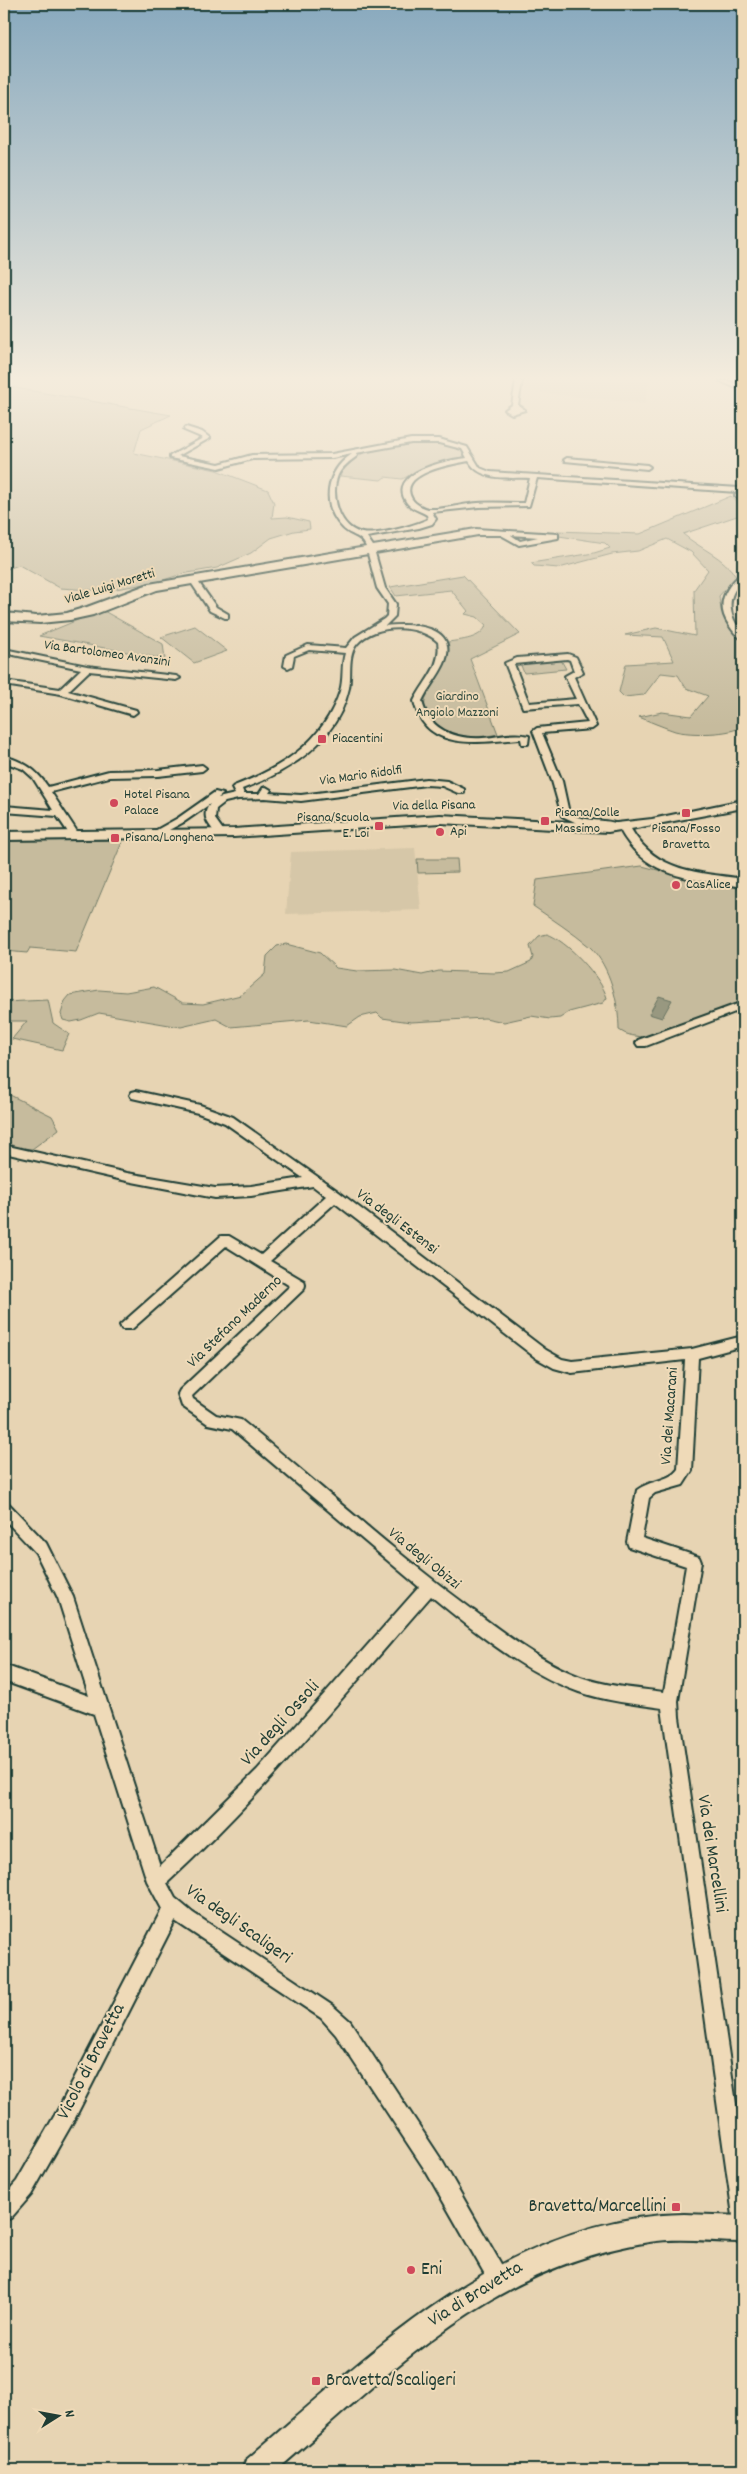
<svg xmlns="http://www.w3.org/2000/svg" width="747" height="2474" viewBox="0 0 747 2474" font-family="Dekko,sans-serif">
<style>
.built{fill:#d6c7a8}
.green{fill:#c6bb9d;stroke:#727c68}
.water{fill:#989880;stroke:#687462}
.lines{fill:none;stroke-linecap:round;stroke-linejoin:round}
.minor-casing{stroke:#1f3d34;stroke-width:4}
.major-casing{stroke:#1f3d34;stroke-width:4}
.minor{fill:#efdab8;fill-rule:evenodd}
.major{fill:#efdab8;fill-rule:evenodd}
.poi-dot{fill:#d1495b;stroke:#efdab8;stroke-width:2}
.labels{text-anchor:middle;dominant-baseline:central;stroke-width:4;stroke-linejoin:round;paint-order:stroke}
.far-street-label{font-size:14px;fill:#1f3d34;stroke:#efdab8}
.far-park-label{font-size:14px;fill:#304a3e;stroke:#efdab8}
.far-poi-label{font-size:14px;fill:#1f3d34;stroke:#efdab8;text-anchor:start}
.street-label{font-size:16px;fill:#1f3d34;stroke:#efdab8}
.near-street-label{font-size:19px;fill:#1f3d34;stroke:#efdab8}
.near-poi-label{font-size:19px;fill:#1f3d34;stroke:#efdab8;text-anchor:start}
</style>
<rect width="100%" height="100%" fill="#e7d4b3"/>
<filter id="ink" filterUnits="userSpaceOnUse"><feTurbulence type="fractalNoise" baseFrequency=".02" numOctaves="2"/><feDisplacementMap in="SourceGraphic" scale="10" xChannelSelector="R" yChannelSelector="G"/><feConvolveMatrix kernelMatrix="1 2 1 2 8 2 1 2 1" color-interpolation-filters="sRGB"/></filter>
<g filter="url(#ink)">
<!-- built -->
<path class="built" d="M526,381H649L645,404L525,391Z
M415,848L421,910L286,914L291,852Z"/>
<!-- green -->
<path class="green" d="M4,386L171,415L141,429L134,453L216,470L268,490L274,503L272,518L287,517L309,522L310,529L294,531L271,538L251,553L217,568L182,574L157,582L104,591L60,588L19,565L4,570Z
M421,442L458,447L465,456L426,467L402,479L385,477L381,480L340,476C352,448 393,443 421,442Z
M731,496L743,509V514L683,534C700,549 725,557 736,577L719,596C721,616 727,629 743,641V726C731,735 690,735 675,731C663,727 651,722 639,717L662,712L691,716L708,696L686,688L678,675L661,673L644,695L624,697L619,692L626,664L674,661L663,637L625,635L656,628L695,636L694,590L708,570L691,552L667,539L638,551L612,554L559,568L534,566L531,563L594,553L610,548L605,543L559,536L557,531L640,534Z
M463,575L520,634L470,659L498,734C480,738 462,738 445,731C440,729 436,725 432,721C406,697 457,670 448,642C461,640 482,639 486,625L477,617L465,614L468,611L451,590L396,596L390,587Z
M102,610L163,644L165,659L39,636Z
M195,626L227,651L194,663L161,637Z
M561,660L566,669L524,673L520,663Z
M123,840L76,952L30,948L27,953L4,951V841Z
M417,859H457L458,872L418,873Z
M642,866L697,880L743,888V1001C713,1014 649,1052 619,1030C619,1003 610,966 590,947C572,932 552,919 533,906L537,880Z
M547,934C566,940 602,978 607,998L603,1003L569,1012L560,1018L550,1019L531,1016L504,1022L485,1018L411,1022L382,1018L377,1013L360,1017L347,1026L309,1020L231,1027L216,1019L181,1027L99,1013L81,1020L71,1022L63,1020L61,1014L65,1001L70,995L99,990L126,992L154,987L183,1003L203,1004L241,995L265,974L267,956L277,946L286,944L320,953L336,968L357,971L395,970L422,975L439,971L494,973L509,972L531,962L533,957L530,946L539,936Z
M48,1000L53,1023L69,1034L62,1050L12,1039L27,1021H4V1002Z
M4,1092L52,1116L59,1129L32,1149L4,1146Z"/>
<!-- water -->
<path class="water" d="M659,996L672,1000L662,1018L649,1014Z"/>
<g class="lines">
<defs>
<path id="minor" d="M516,381H522L518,405L525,410L512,414L505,410L512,405Z
M720,381H728L743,387V391Z
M186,427L202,432L210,438L178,456L219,464L252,455L332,454L411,439H439L467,447L480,468L490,472L739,488L743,484V503L735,496L737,492L537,478L529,506L479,507L432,512L436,519L432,524L419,528L367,537L373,546L476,529L558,534V538L519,545L501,535H478L375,553L385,588L396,604L395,616L385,626C411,623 461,625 444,664C438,677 428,688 422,701C428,729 455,740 483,738C499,737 513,732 529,736L528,744H522L521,739H519C480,742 425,753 414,701C424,681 442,666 438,642C419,624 375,623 357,644C347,656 352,674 349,688C337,742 290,771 242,789L244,794H259L263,788L266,787L271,790L269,793L301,795L426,779L447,781L464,789V793H458L442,786L426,785L301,801L265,798L238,799L225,802L216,809L215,819L225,833L223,835H217C209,825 200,816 210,804L184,822L154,838L151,837V833L178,818L215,792L223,794L218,798L235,794L232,788L234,786C281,768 323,743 340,691C344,679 341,666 345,653L309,650L294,656L292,666L288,668L284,666L286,655L308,645L346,648L355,637L384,619L387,616L388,604L377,588L368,554L199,583L216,607L228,614V618H225L210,611L192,584L157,590L93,615L70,620L40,623L4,621V613L36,616L67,613L87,607L149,584L366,547C362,535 350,536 343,528C320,505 326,471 352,454L332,458L252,459L219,468L170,458V456L203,438L184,430ZM411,443H439L462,449L467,458C448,460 385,472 407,503C411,509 421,511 427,515L428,519L426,520C412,526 377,536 362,533C338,528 330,494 338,475C342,467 350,461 357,456L356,453ZM469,461C481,482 509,477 530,478L524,503C509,503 493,502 478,503C462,504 444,510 428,509C423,508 415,504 412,499C396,473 453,464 469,461ZM511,535L538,537L520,541Z
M567,458L647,465L650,467L647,469L565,461L564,460Z
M740,575H743V581C725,595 728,617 743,633V639C737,637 733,631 729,625C716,606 724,589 740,575Z
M4,649L87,666L176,676L180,678L176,680L89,671L68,691L136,710L137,712L133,715L61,694L4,685V681L60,689L81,669L4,653Z
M568,654L576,657L583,672L574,677L596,726L592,729L542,733L562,781L569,813C585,823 605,818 622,825V829L577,823L562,816L552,781L533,731L537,728L588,723L578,704L523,708L505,663L517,658ZM567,659L570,660L574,671L565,676L576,699L529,703L514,664Z
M4,756C24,762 36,769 48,787L109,771L158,770L202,765L206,768L202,771L158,776L109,777L51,792L80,836L75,839L72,838L57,816L4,812V806L53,810L33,778L23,769L4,762Z
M743,1002V1009L646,1046H638L636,1043L638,1040Z
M136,1091L200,1105L233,1117L339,1192L546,1350L562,1359L572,1361L692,1349L743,1336V1346L698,1358L692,1471L683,1485L655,1493L649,1498L642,1538L699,1557L701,1562L678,1701L679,1717L743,2151V2226L736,2223L733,2216L662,1708C634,1704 606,1701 579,1692C525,1673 475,1632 431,1596C345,1694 263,1794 167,1883L175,1898L193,1913L333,2006L350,2021L441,2159L505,2271L508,2278L505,2285L498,2288L491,2285L427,2173L336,2035L321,2018L175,1921L74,2120L31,2195L11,2218L4,2221V2196L17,2181L60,2106L162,1909L147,1881L94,1714L4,1681V1665L89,1696L58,1598L36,1553L4,1519V1503L9,1504L46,1543L73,1597L160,1866L257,1770L419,1587L232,1429L208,1424L182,1406L178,1394L180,1390L290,1286L226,1246L132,1329H122L120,1325L221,1236H229L261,1255L326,1196L313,1186L251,1196L215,1198L127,1181L4,1153V1147L8,1146L127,1173L215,1188L251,1186L303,1178L225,1123L198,1113L132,1098L130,1095L132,1092ZM335,1203L536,1358L554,1368L572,1373L685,1360L678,1469C670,1481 650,1480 637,1490L627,1542L629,1547L686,1566L664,1692C633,1688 600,1686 571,1673C534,1657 501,1631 469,1607C390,1549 317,1482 241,1420L216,1415L193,1399L192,1396L304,1289L305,1285L304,1281L270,1261Z"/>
<path id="major" d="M743,800V808L631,829C656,873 699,872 743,879V887C693,879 647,879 620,830L608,832L440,823L234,837L4,840V832L234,829L440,815L608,824L652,819Z
M684,2214L743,2216V2242C712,2242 680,2237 649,2242C491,2267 392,2371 277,2470H242L246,2460C373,2352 506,2217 684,2214Z"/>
</defs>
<!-- minor casing -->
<use href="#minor" class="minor-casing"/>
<!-- major casing -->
<use href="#major" class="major-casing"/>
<!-- minor -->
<use href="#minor" class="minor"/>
<!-- major -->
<use href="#major" class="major"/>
</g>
</g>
<!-- sky -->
<linearGradient id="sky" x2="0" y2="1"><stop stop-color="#88a9be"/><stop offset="0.52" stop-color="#f4ecdd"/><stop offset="1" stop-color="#f4ecdd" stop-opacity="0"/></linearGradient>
<rect width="747" height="727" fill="url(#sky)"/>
<!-- markers -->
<g class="poi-dot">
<rect x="317" y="734" width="10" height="10" rx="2.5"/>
<circle cx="114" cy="803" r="5"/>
<rect x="681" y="808" width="10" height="10" rx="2.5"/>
<rect x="540" y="816" width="10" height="10" rx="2.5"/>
<rect x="374" y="821" width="10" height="10" rx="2.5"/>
<circle cx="440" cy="832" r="5"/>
<rect x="110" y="833" width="10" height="10" rx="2.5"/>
<circle cx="676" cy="885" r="5"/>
<rect x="671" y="2202" width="10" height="10" rx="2.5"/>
<circle cx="411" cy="2270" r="5"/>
<rect x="311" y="2376" width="10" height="10" rx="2.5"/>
</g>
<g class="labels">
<!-- far-street labels -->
<g class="far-street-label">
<text transform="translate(110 587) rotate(-17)">Viale Luigi Moretti</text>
<text transform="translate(107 654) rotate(8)">Via Bartolomeo Avanzini</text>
<text transform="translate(361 776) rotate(-8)">Via Mario Ridolfi</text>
<text transform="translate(434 806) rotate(-1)">Via della Pisana</text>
</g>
<!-- far-park labels -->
<g class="far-park-label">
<text x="457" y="697">Giardino<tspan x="457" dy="16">Angiolo Mazzoni</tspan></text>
</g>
<!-- far-poi labels -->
<g class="far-poi-label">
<text x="332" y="739">Piacentini</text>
<text x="124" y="795">Hotel Pisana<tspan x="124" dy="16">Palace</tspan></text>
<text x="555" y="813">Pisana/Colle<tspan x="555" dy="16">Massimo</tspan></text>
<text x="369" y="818" text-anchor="end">Pisana/Scuola<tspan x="369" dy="16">E. Loi</tspan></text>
<text x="686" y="829" text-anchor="middle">Pisana/Fosso<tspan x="686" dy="16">Bravetta</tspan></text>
<text x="450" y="832">Api</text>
<text x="125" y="838">Pisana/Longhena</text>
<text x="686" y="885">CasAlice</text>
</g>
<!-- street labels -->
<g class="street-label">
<text transform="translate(397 1222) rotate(37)">Via degli Estensi</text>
<text transform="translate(235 1322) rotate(-44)">Via Stefano Maderno</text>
<text transform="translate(670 1416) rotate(-86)">Via dei Macarani</text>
<text transform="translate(424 1559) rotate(39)">Via degli Obizzi</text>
</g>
<!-- near-street labels -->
<g class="near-street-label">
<text transform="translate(281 1724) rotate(-48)">Via degli Ossoli</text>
<text transform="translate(711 1854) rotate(81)">Via dei Marcellini</text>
<text transform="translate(238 1925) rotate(35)">Via degli Scaligeri</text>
<text transform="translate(92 2062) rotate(-63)">Vicolo di Bravetta</text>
<text transform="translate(476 2295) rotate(-32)">Via di Bravetta</text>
</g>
<!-- near-poi labels -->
<g class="near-poi-label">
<text x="666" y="2207" text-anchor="end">Bravetta/Marcellini</text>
<text x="421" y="2270">Eni</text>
<text x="326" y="2381">Bravetta/Scaligeri</text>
</g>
</g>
<!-- margin -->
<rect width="747" height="2474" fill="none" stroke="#efdab8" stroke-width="20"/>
<rect x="10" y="10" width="727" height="2454" fill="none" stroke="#1f3d34" stroke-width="2" filter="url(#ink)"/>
<!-- north arrow -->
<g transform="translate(58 2416) rotate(79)" stroke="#efdab8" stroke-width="4" paint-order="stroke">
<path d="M0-4L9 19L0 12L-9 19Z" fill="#1f3d34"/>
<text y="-8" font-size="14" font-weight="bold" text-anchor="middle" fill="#1f3d34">N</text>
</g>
</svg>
